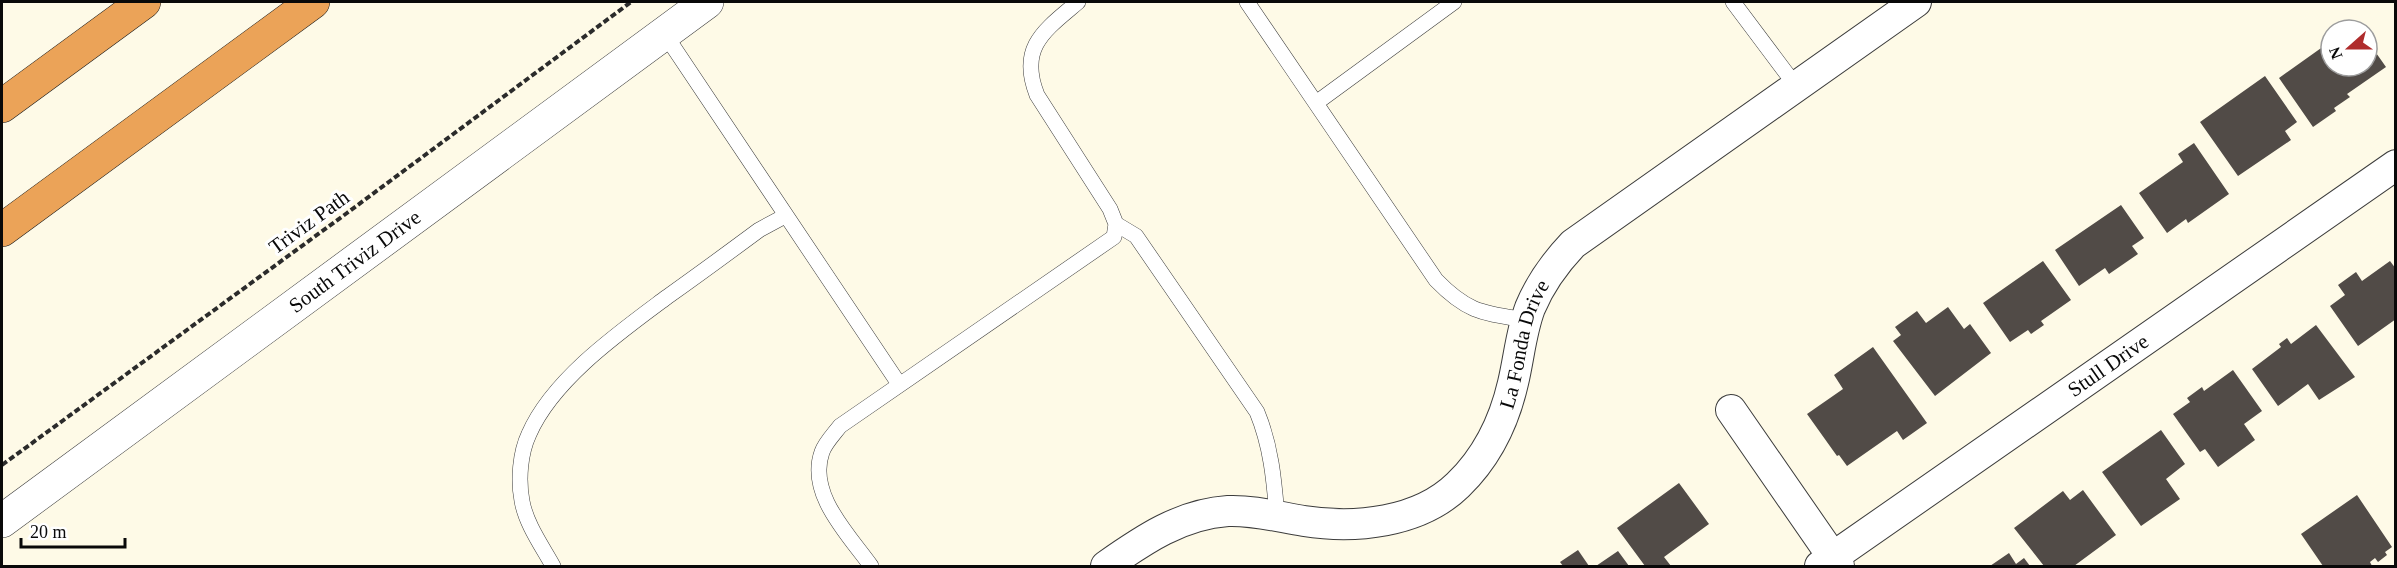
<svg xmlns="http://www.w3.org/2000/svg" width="2397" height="568" viewBox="0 0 2397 568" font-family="'Times New Roman',serif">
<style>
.building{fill:#514b47}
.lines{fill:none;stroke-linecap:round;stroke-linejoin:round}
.service-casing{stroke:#3c3c3c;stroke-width:16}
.minor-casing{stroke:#3c3c3c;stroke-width:32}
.tertiary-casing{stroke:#3c3c3c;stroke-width:34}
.motorway-casing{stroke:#1a1a1a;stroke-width:34}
.path{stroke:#2b2b2b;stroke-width:4;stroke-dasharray:6 3;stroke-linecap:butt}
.service{stroke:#fff;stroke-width:15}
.minor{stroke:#fff;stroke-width:30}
.tertiary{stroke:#fff;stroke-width:33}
.motorway{stroke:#eba358;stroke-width:33}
.labels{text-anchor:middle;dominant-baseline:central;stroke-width:6;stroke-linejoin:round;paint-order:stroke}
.street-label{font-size:21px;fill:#090909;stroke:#fff}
</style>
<rect width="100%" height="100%" fill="#fefae7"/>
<!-- building -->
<path class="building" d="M2356,24L2360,30H2347Z
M2367,40L2386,67L2347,94L2350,97L2334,108L2336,111L2313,127L2279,78L2331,41V66H2367Z
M2265,76L2297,122L2285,131L2291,140L2238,176L2200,122Z
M2194,143L2229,194L2188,223L2186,219L2167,233L2139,193L2183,162L2178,154Z
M2121,205L2144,238L2132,246L2138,254L2109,274L2105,268L2079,286L2055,250Z
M2043,261L2071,300L2041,321L2044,325L2031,334L2028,330L2010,342L1983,303Z
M2390,261L2396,269V319L2358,346L2330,306L2345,295L2338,285L2356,272L2362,281Z
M1948,307L1964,329L1970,324L1991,353L1935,396L1893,341L1901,335L1895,327L1917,311L1926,323Z
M2316,325L2355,377L2319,400L2308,384L2278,406L2252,369L2281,347L2279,344L2287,338L2291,344Z
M1873,347L1927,423L1903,440L1897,431L1847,466L1839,455L1837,456L1807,414L1843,389L1834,375Z
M2233,370L2262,411L2244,424L2255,440L2218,467L2205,449L2200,452L2173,414L2190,402L2187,398L2202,387L2204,391Z
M2161,430L2185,464L2166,479L2180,499L2141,526L2102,472Z
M1679,483L1709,524L1664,557L1671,566H1645L1617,528Z
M2083,490L2116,535L2074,566H2044L2014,528L2063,491L2070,500Z
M2357,495L2392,547L2385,552L2387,555L2378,562L2375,558L2370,562L2372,566H2323L2301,534Z
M1578,550L1589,566H1563L1560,562Z
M1618,551L1629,566H1596Z
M2009,553L2016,564L2024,558L2030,566H1990Z"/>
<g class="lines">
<defs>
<path id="service" d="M1247,2L1436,280C1468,313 1483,313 1527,320
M1733,2L1796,86
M664,33L899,384
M1316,103L1454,2
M1116,224L1136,236L1257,412C1271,446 1274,479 1277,516
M553,566C542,546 526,524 522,501C518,480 520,453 529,434C553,379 620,332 667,297C698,275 728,253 759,230L785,216
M871,566C849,535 807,494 822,452C825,443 834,434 840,426L1114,237L1116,224L1110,209L1037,95C1018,47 1045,30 1078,2"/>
<g id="minor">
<path d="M1731,410L1839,566"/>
<path id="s1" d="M1106,566C1143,540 1181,514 1228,511C1254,510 1279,517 1304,521C1355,529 1419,523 1458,485C1487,457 1504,422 1513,383C1519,358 1521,332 1530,308C1540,284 1555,263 1573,244L1916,2"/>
<path id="s2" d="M1820,566L2396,165"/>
</g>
<g id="tertiary">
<path id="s3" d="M2,521L707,2"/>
</g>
<path id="motorway" d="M2,106L144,2
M2,230L313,2"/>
</defs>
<!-- service casing -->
<use href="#service" class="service-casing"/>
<!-- minor casing -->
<use href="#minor" class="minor-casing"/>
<!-- tertiary casing -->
<use href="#tertiary" class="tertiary-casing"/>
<!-- motorway casing -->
<use href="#motorway" class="motorway-casing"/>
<!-- path -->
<path class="path" d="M2,465L347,213L631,2"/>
<!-- service -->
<use href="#service" class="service"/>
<!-- minor -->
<use href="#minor" class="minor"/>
<!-- tertiary -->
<use href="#tertiary" class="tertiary"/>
<!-- motorway -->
<use href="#motorway" class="motorway"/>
</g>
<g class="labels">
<!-- street labels -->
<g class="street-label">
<text transform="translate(309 222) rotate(-36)">Triviz Path</text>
<text stroke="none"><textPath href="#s3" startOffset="438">South Triviz Drive</textPath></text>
<text stroke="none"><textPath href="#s1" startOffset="534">La Fonda Drive</textPath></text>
<text stroke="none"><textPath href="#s2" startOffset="351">Stull Drive</textPath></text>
</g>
</g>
<!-- border -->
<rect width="2397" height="568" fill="none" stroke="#090909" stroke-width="6"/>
<!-- north arrow -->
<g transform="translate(2349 48) rotate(249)"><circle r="28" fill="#ffffff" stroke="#9d9d9d" stroke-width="1.5"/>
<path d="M0-4.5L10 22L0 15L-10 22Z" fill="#af2c2c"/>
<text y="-9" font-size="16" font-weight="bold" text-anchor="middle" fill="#090909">N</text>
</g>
<!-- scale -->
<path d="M21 538v9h104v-9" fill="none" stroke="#090909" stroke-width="3"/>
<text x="30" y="538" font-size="18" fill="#090909" stroke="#ffffff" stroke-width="4.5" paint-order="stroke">20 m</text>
</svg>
